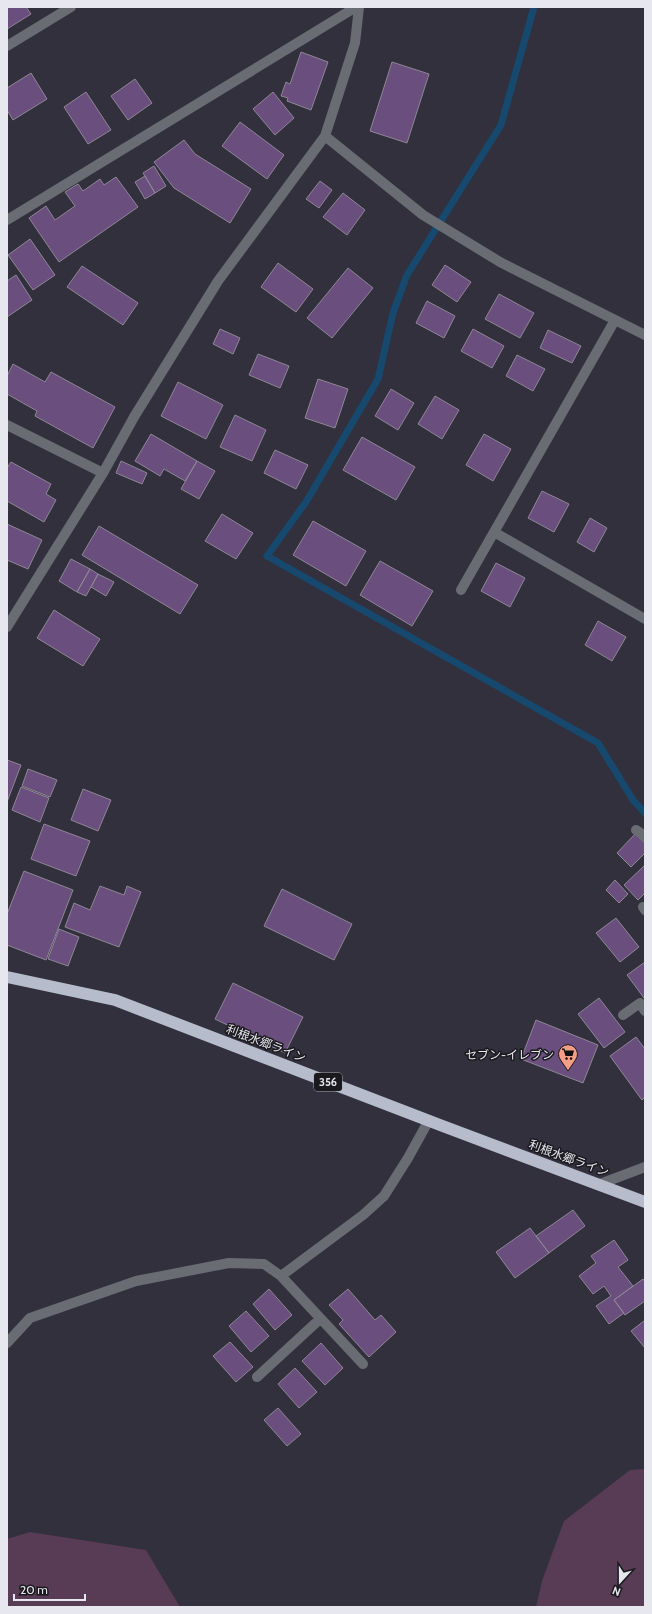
<svg xmlns="http://www.w3.org/2000/svg" width="652" height="1614" viewBox="0 0 652 1614" font-family="Cabin,'Noto Sans JP',sans-serif">
<style>
.green{fill:#583b54}
.lines{fill:none;stroke-linecap:round;stroke-linejoin:round}
.stream{stroke:#17496f;stroke-width:7}
.building{fill:#6a4e7e;stroke:#8e8795}
.minor{stroke:#696c72;stroke-width:10}
.highway{stroke:#b6bccb;stroke-width:12}
.labels{text-anchor:middle;dominant-baseline:central;stroke-width:3;stroke-linejoin:round;paint-order:stroke}
.shield{fill:#19191e;stroke:#a9a9b0;stroke-width:1}
.shield-label{font-size:11px;font-weight:bold;fill:#e7e7ef}
.street-label{font-size:12px;fill:#e7e7ef;stroke:#19191e}
.poi-label{font-size:12px;fill:#e7e7ef;stroke:#19191e;text-anchor:end}
</style>
<rect width="100%" height="100%" fill="#31303c"/>
<!-- green -->
<path class="green" d="M645,1469V1607H536L542,1581L564,1521L630,1470Z
M30,1532L146,1550L180,1607H7V1539Z"/>
<g class="lines">
<!-- stream -->
<path class="stream" d="M534,7L501,125L407,275L393,313L378,379L306,502L267,556L598,743L633,800L645,813"/>
</g>
<!-- building -->
<path class="building" d="M7,7H26L31,14L7,29Z
M301,52L328,62L311,110L287,101L288,98L281,96L286,82L290,84Z
M392,62L429,74L407,143L370,131Z
M31,73L47,99L13,120L7,110V88Z
M135,79L152,103L128,120L111,96Z
M86,92L111,130L88,144L64,107Z
M273,92L294,118L275,135L253,109Z
M240,122L284,155L267,179L222,146Z
M184,140L195,154L251,189L230,223L174,188L154,162Z
M154,166L166,186L155,193L143,173Z
M145,176L155,193L145,199L135,182Z
M116,177L138,207L59,262L29,218L46,206L55,220L75,206L65,192L78,184L83,191L100,179L104,185Z
M320,181L332,190L319,208L306,199Z
M343,193L365,210L347,235L323,217Z
M30,239L55,275L33,290L8,255Z
M278,263L313,289L296,312L261,287Z
M445,265L471,282L457,302L432,285Z
M82,266L138,303L123,325L67,287Z
M348,268L373,288L332,338L307,318Z
M16,275L32,300L7,317V281Z
M499,294L534,313L520,338L485,319Z
M427,301L455,316L444,338L416,323Z
M220,329L240,338L233,354L213,344Z
M473,329L504,346L492,368L461,351Z
M548,330L581,346L572,363L540,348Z
M258,354L289,366L280,388L249,375Z
M517,355L545,369L533,391L506,376Z
M13,364L45,382L51,372L115,407L93,448L35,416L37,411L7,394V376Z
M318,379L348,389L335,428L305,418Z
M178,382L223,405L206,439L161,416Z
M391,389L414,403L398,430L375,416Z
M435,396L459,410L442,439L418,424Z
M235,415L266,430L252,461L220,447Z
M151,434L197,461L185,481L164,469L160,476L135,461Z
M484,434L511,449L493,481L466,465Z
M362,437L415,467L396,500L343,470Z
M275,450L308,465L296,489L264,473Z
M121,461L147,473L142,484L116,473Z
M197,461L215,471L199,499L181,489Z
M11,462L51,484L46,494L56,500L44,522L7,501V468Z
M542,491L569,504L554,532L528,518Z
M222,514L253,533L236,559L205,541Z
M590,518L607,528L594,552L577,542Z
M313,521L366,551L346,586L293,555Z
M7,524L42,540L28,569L7,560Z
M99,526L198,585L180,614L82,555Z
M71,559L90,569L77,592L59,581Z
M380,561L433,591L412,626L360,595Z
M496,563L525,578L510,607L481,591Z
M90,569L98,574L86,596L77,592Z
M98,574L114,582L106,596L91,587Z
M54,610L100,639L83,666L37,638Z
M598,621L626,637L612,661L585,645Z
M7,760L21,765L7,802Z
M28,769L57,780L50,797L22,786Z
M21,787L49,798L40,822L12,810Z
M83,789L111,800L98,831L71,820Z
M44,824L90,841L76,876L31,859Z
M635,834L645,843V853L631,867L617,853Z
M645,865V893L638,900L624,885Z
M24,871L73,890L46,960L7,945V914Z
M615,880L628,894L619,903L606,890Z
M100,886L124,895L127,886L141,892L119,947L65,927L74,903L90,910Z
M282,889L352,924L334,960L264,926Z
M616,918L639,947L620,962L596,933Z
M59,929L79,937L68,966L48,959Z
M645,962V997L644,998L627,975Z
M233,983L303,1017L285,1053L215,1019Z
M599,998L625,1032L604,1048L578,1014Z
M536,1020L598,1045L583,1083L521,1059Z
M636,1037L645,1049V1097L642,1100L610,1056Z
M573,1210L585,1226L549,1253L536,1236Z
M530,1228L549,1253L515,1278L496,1252Z
M614,1240L628,1260L618,1267L633,1286L614,1300L624,1313L609,1324L596,1306L611,1296L604,1286L593,1294L579,1276L596,1263L591,1256Z
M643,1279L645,1282V1301L625,1315L614,1300Z
M269,1289L292,1315L275,1330L253,1304Z
M348,1289L375,1320L381,1315L396,1332L369,1357L339,1324L343,1320L329,1305Z
M246,1311L269,1336L251,1352L229,1326Z
M644,1321L645,1322V1348L631,1331Z
M230,1342L253,1367L236,1382L213,1356Z
M321,1343L343,1368L325,1385L302,1361Z
M295,1368L317,1392L299,1408L278,1384Z
M278,1408L301,1434L287,1446L264,1420Z"/>
<g class="lines">
<!-- minor -->
<path class="minor" d="M7,46L71,7
M325,136L423,215L500,262L645,335
M7,220L356,7
M7,425L103,473
M494,532L645,619
M461,590L615,320
M7,627L103,473L134,417L218,281L325,136L355,43L359,7
M636,830L645,836
M643,907L645,910
M623,1015L640,1003L645,1011
M600,1184L645,1167
M281,1276L363,1364
M7,1343L30,1318L136,1281L229,1263L264,1264L281,1276L363,1215L384,1196L408,1158L429,1120
M257,1377L320,1319"/>
<!-- highway -->
<path class="highway" d="M7,977L115,1000L440,1125L645,1202"/>
</g>
<!-- icons -->
<defs>
<symbol id="supermarket-pin" viewBox="-11 -11 22 30"><path d="M0 17L-7.5 6A9.5 9.5 0 1 1 7.5 6Z" fill="#f49e86" stroke="#19191e"/><path d="M-6-5.5h2.5l.6 2H6L4.5 2H-2.5L-4.4-4H-6ZM-1.5 3.2a1.3 1.3 0 1 0 .1 0ZM3 3.2a1.3 1.3 0 1 0 .1 0Z" fill="#111"/></symbol>
</defs>
<g fill-rule="evenodd">
<use href="#supermarket-pin" x="557" y="1043" width="22" height="30"/>
</g>
<g class="labels">
<!-- shield labels -->
<rect class="shield" x="314" y="1073" width="28" height="18" rx="3"/>
<g class="shield-label">
<text x="328" y="1082">356</text>
</g>
<!-- street labels -->
<g class="street-label">
<text transform="translate(266 1043) rotate(21)">利根水郷ライン</text>
<text transform="translate(569 1158) rotate(20)">利根水郷ライン</text>
</g>
<!-- poi labels -->
<g class="poi-label">
<text x="554" y="1054">セブン-イレブン</text>
</g>
</g>
<!-- border -->
<rect width="652" height="1614" fill="none" stroke="#e7e7ef" stroke-width="16"/>
<!-- north arrow -->
<g transform="translate(620 1582) rotate(201)" stroke="#19191e" stroke-width="3" paint-order="stroke">
<path d="M0-3L7 15L0 10L-7 15Z" fill="#e7e7ef"/>
<text y="-6" font-size="11" font-weight="bold" text-anchor="middle" fill="#e7e7ef">N</text>
</g>
<!-- scale -->
<path d="M14 1594v6h71v-6" fill="none" stroke="#e7e7ef" stroke-width="2"/>
<text x="20" y="1594" font-size="12" fill="#e7e7ef" stroke="#19191e" stroke-width="3" paint-order="stroke">20 m</text>
</svg>
